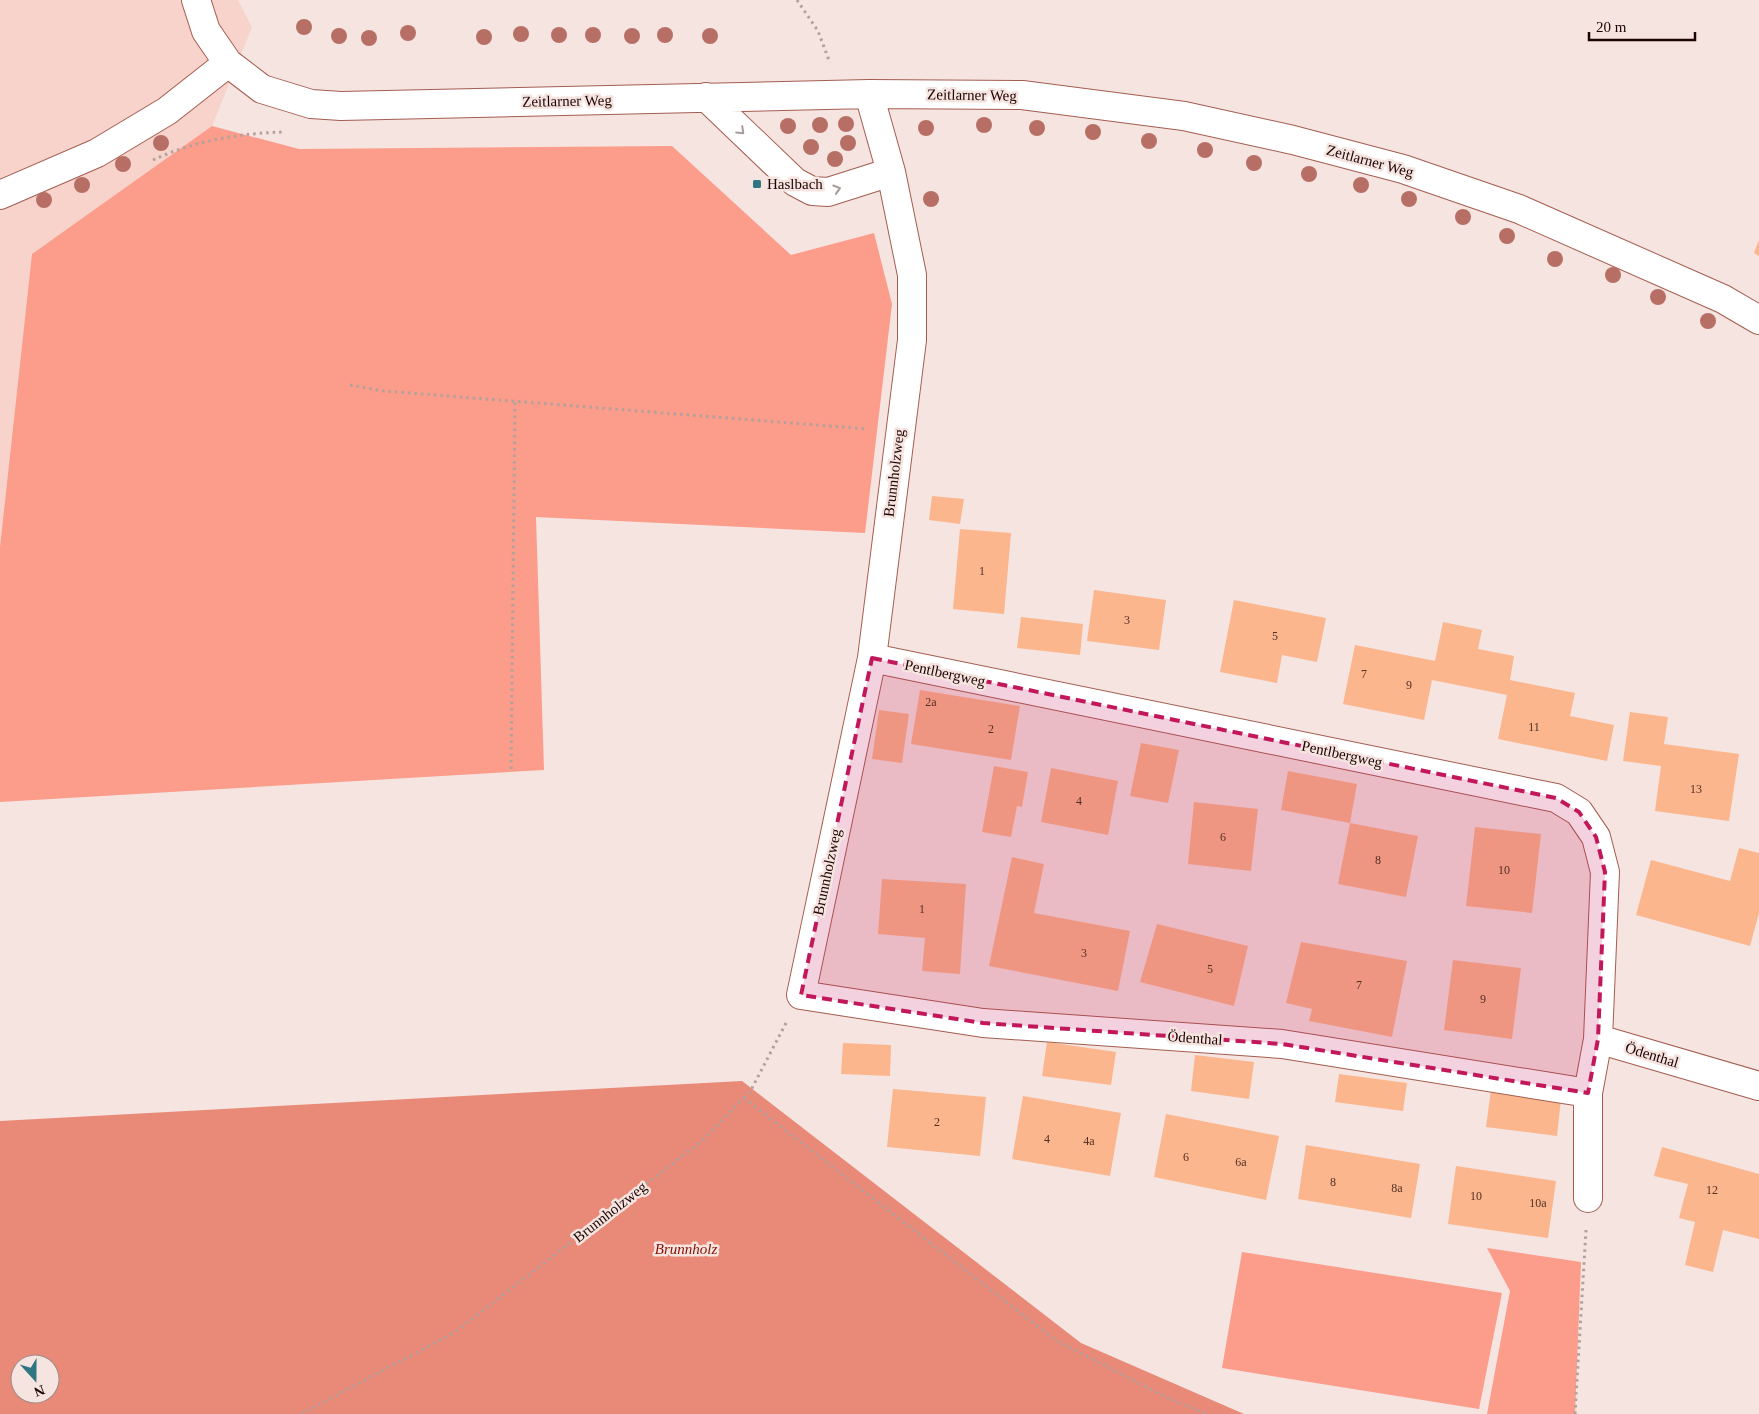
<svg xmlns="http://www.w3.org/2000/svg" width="1759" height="1414" viewBox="0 0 1759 1414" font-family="Georgia,serif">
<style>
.built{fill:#f7d3cb}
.green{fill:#fc9c8a}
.forest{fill:#e98978;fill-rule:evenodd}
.building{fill:#fbb68d}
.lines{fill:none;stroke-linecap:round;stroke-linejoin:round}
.minor-casing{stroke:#a45d50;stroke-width:30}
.path{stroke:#b4a09d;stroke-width:3;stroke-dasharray:2.5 4;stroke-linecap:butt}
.minor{stroke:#fff;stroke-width:28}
.tree{fill:#b76f65}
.oneway{stroke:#a59b9a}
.marked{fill:#c2185b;fill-opacity:0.2;stroke:#c2185b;stroke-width:4;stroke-dasharray:10 6;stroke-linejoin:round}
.poi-dot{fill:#2f7582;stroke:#f5e4e0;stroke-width:2}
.labels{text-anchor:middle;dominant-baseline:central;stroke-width:5;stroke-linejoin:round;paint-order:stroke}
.number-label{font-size:12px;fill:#553025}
.street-label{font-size:15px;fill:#1e0402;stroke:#f5e4e0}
.poi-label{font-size:15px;fill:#1e0402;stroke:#f5e4e0;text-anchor:start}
.park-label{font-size:15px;font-style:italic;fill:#841001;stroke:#f5e4e0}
</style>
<rect width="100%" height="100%" fill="#f5e4e0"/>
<!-- built -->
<path class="built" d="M0,0H238L252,27L212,126L32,254L0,547Z"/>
<!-- green -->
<path class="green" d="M212,126L299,149L672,146L791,255L874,233L892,304L865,533L536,517L544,770L0,802V547L32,254Z
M1487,1248L1581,1262L1575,1414H1487L1510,1291Z
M1242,1252L1502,1293L1479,1409L1222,1368Z"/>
<!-- forest -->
<path class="forest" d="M742,1081L1081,1343L1244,1414H0V1121ZM20,1364H50V1394H20Z"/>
<!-- building -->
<path class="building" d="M1759,240V256L1754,253Z
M932,496L964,499L960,524L929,520Z
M960,529L1011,533L1004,614L953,609Z
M1094,590L1166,600L1159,650L1087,641Z
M1234,600L1326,618L1317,662L1282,655L1277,683L1220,672Z
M1021,617L1083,624L1080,655L1017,648Z
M1443,622L1482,630L1478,649L1514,656L1510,680L1575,693L1570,716L1614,725L1607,761L1498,739L1507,695L1432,680L1424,720L1343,704L1355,645L1435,661Z
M920,690L1020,706L1011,760L911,744Z
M879,710L909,714L902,763L872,759Z
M1630,712L1668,717L1664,744L1739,754L1729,821L1655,811L1661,766L1623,761Z
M1141,743L1179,750L1168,803L1130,796Z
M994,766L1028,772L1022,807L1017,806L1011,837L982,832Z
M1051,768L1118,781L1108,835L1041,822Z
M1288,771L1357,784L1350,823L1418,836L1406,897L1338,884L1350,823L1281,810Z
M1194,802L1258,809L1251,871L1188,864Z
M1475,827L1541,834L1532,913L1466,906Z
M1739,848L1759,853V913L1750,946L1636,915L1651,860L1730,881Z
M1012,857L1044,864L1034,913L1130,931L1118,991L989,966Z
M882,879L966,884L960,974L922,971L925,938L878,934Z
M1157,924L1248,946L1234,1006L1140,982Z
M1301,942L1407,961L1392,1037L1309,1021L1312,1009L1286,1003Z
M1453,960L1521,968L1512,1039L1444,1030Z
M1047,1042L1116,1052L1111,1085L1042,1076Z
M843,1043L891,1045L890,1076L841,1074Z
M1195,1055L1254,1062L1249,1099L1191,1091Z
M1339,1074L1407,1083L1403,1111L1335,1102Z
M893,1089L986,1097L980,1156L887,1147Z
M1491,1090L1561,1099L1557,1136L1486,1127Z
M1023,1096L1121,1113L1110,1176L1012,1159Z
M1166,1114L1279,1136L1266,1200L1154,1177Z
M1306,1145L1420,1164L1411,1218L1298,1199Z
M1662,1147L1759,1174V1239L1723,1230L1713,1272L1685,1265L1695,1222L1679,1218L1688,1184L1654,1176Z
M1456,1166L1556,1181L1548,1238L1448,1224Z"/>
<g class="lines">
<defs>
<path id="minor" d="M196,0L206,31L228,63L262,89L311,104L341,106L869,94L1022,95L1184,116L1293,140L1403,169L1519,209L1723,299L1759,320
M869,94L891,172L912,275V340L872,658L801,995L983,1023L1282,1044L1588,1093L1598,1039L1605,872L1596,837L1579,812L1556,798L872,658
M706,97L795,182L812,191L828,192L891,172
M0,195L97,153L167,111L228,63
M1598,1039L1759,1086
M1588,1198V1093"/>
</defs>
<!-- minor casing -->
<use href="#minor" class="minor-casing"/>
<!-- path -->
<path class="path" d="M797,0L818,31L830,63
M153,160C193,141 240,133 285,132
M350,385L384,391L868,429
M511,769L515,402
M744,1098L1055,1340L1170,1399L1207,1414
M301,1414L455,1332L703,1140L751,1090L786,1023
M1575,1414L1586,1230"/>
<!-- minor -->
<use href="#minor" class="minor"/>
</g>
<!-- trees -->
<g class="tree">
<circle cx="304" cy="27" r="8"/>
<circle cx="408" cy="33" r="8"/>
<circle cx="521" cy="34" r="8"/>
<circle cx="559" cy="35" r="8"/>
<circle cx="593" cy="35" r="8"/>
<circle cx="665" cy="35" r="8"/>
<circle cx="339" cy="36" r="8"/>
<circle cx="632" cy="36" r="8"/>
<circle cx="710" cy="36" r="8"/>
<circle cx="484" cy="37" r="8"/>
<circle cx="369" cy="38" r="8"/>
<circle cx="846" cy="124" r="8"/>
<circle cx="820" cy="125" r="8"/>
<circle cx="984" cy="125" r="8"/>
<circle cx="788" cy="126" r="8"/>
<circle cx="926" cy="128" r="8"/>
<circle cx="1037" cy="128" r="8"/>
<circle cx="1093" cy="132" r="8"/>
<circle cx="1149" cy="141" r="8"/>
<circle cx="161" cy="143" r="8"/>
<circle cx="848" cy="143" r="8"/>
<circle cx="811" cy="147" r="8"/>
<circle cx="1205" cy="150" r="8"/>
<circle cx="835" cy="159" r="8"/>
<circle cx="1254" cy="163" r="8"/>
<circle cx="123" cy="164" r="8"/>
<circle cx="1309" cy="174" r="8"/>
<circle cx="82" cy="185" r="8"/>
<circle cx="1361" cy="185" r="8"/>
<circle cx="931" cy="199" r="8"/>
<circle cx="1409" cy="199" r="8"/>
<circle cx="44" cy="200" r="8"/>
<circle cx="1463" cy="217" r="8"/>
<circle cx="1507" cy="236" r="8"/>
<circle cx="1555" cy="259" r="8"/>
<circle cx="1613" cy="275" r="8"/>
<circle cx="1658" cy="297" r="8"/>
<circle cx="1708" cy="321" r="8"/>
</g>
<!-- one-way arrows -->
<defs><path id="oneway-chevron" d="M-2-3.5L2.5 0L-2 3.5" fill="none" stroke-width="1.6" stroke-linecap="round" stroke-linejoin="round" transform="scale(1.25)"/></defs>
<g class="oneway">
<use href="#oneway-chevron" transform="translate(741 131) rotate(44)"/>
<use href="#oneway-chevron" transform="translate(837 189) rotate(-17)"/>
</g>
<!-- marked area -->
<path class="marked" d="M872,658L1556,798L1579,812L1596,837L1605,872L1598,1039L1588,1093L1282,1044L983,1023L801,995Z"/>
<!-- markers -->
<rect class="poi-dot" x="752" y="179" width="10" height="10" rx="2.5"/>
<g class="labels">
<!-- number labels -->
<g class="number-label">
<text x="982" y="571">1</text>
<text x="1127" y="620">3</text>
<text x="1275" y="636">5</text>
<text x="1364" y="674">7</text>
<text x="1409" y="685">9</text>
<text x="931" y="702">2a</text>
<text x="1534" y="727">11</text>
<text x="991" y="729">2</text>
<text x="1696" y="789">13</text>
<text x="1079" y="801">4</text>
<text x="1223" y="837">6</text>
<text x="1378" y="860">8</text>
<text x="1504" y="870">10</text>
<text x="922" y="909">1</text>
<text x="1084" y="953">3</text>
<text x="1210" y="969">5</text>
<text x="1359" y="985">7</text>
<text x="1483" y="999">9</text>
<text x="937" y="1122">2</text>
<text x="1047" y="1139">4</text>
<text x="1089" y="1141">4a</text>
<text x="1186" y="1157">6</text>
<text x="1241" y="1162">6a</text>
<text x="1333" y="1182">8</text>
<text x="1397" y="1188">8a</text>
<text x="1712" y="1190">12</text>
<text x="1476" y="1196">10</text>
<text x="1538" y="1203">10a</text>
</g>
<!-- street labels -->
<g class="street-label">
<text transform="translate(972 95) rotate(1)">Zeitlarner Weg</text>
<text transform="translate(567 101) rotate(-1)">Zeitlarner Weg</text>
<text transform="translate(1370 161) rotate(15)">Zeitlarner Weg</text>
<text transform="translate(894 473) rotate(-83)">Brunnholzweg</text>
<text transform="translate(945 673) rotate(12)">Pentlbergweg</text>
<text transform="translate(1342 754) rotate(12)">Pentlbergweg</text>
<text transform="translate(827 872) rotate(-78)">Brunnholzweg</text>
<text transform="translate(1195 1038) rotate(4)">Ödenthal</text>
<text transform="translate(1652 1055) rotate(17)">Ödenthal</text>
<text transform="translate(610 1212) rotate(-38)">Brunnholzweg</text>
</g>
<!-- poi labels -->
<g class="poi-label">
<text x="767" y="184">Haslbach</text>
</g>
<!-- park labels -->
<g class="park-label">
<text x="686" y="1249">Brunnholz</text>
</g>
</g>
<!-- north arrow -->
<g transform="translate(35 1379) rotate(159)"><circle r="24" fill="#f5e4e0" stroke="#9f8a87"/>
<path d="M0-4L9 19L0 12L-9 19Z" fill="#2f7582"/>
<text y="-8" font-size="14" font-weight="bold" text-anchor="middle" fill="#1e0402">N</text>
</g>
<!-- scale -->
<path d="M1589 32v8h106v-8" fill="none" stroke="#1e0402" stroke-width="2.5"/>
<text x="1596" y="32" font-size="15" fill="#1e0402" stroke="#f5e4e0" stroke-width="4" paint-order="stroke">20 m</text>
</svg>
